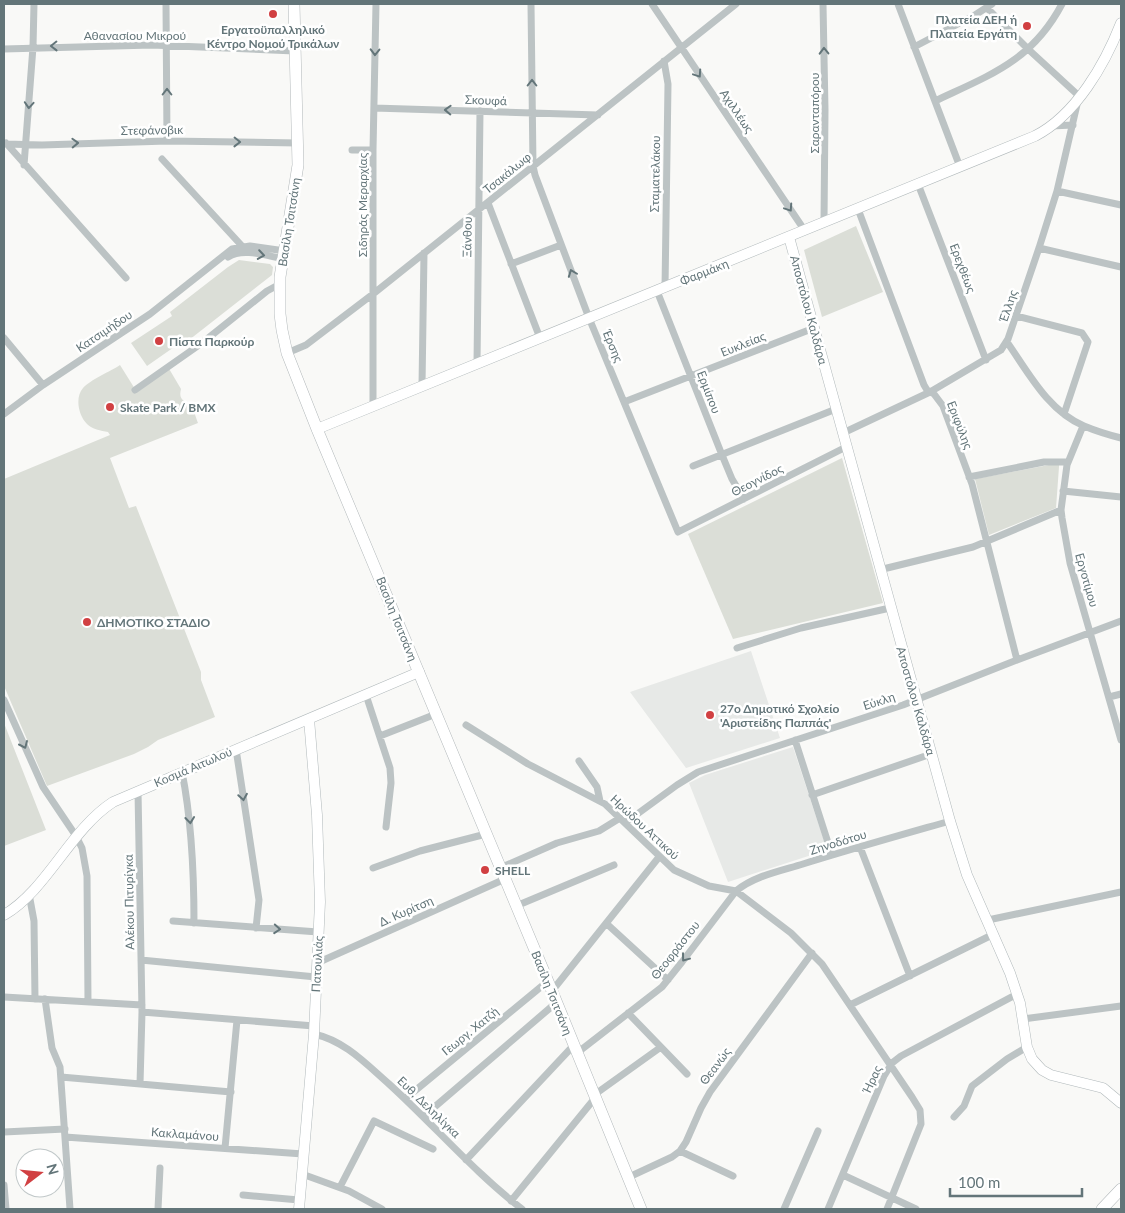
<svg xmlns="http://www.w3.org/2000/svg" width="1125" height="1213" viewBox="0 0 1125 1213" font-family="Lato,sans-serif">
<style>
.built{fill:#e7e9e7}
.green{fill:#dbded7}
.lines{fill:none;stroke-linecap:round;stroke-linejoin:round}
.secondary-casing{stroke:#b1b9bb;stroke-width:11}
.primary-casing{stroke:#b3b9bb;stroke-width:12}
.street{stroke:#bcc3c4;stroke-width:7}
.secondary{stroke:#fff;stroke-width:10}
.primary{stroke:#fff;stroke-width:11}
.oneway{stroke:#637579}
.poi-dot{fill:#d14042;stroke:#fff;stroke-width:2}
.labels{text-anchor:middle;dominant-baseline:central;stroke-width:5;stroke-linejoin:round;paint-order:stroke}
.poi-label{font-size:12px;font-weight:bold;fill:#637579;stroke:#fff;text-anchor:start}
.street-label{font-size:12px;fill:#637579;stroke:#fff}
</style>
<rect width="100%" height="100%" fill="#f9f9f7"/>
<!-- built -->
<path class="built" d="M751,651L780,738L686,768L630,692Z
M793,747L827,850L728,882L689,783L705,775Z"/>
<!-- green -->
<path class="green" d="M856,226L883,292L822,317L804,250Z
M239,260L270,264L273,267L272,275L189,340L187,338L147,366L131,343L172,316L170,312L228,267Z
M120,365L135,389L168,367L181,389C178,401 185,400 191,406C194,410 196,418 198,423L110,458L129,508L136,506L201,672V680L215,717L158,740L148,747L134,754L47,786L4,686V479L110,435L108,432C101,431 92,429 87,424C78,415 75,397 83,388C90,380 111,371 120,365Z
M842,458L883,603L733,639L688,534Z
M1054,464L1059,465V467L1056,508L989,535L975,479Z
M4,723L46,830L4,846Z"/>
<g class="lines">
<defs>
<path id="secondary" d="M789,237L950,821L967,875L1010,973L1020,1003L1027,1047L1032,1059L1042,1070L1051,1075L1103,1088L1121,1103
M317,429L1035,136C1076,115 1105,64 1121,23
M4,915C47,890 70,830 113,802L419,672
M299,1209L314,1034L320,902L317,815L309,719"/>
<path id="primary" d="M294,4L298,165L280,277V314L282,330L287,353L317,429L552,991L641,1209
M1102,1209L1121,1189"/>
</defs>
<!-- secondary casing -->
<use href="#secondary" class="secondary-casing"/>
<!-- primary casing -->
<use href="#primary" class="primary-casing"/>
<!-- street -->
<path class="street" d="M166,4L167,141
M531,4L533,166L535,175L589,318L678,532L846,447
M652,4L805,231
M823,4L825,110L824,222
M898,4L960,167
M914,47L975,15L992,4
M4,49L152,45L295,51
M664,61L668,84L665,288
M935,101C990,75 1032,61 1062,4
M374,108L598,115
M1051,126L1073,125
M6,143L126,278
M6,144L42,145L167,141L298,143
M352,150H373
M162,159L242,246
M24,165L33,47L34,4
M918,184L986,360
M1057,191L1121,205
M488,203L540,338
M858,209L924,385L927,390L934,394L943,406L972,484L1017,660
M1039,248L1121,267
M228,257C243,247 267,256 284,259
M511,264L561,245
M657,291L722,455L732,479L744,499
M1016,316L1082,333L1088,342L1064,414
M4,338L43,385
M1007,342C1028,372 1048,411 1084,426C1096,431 1109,435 1121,438
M287,353L306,345L373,294L736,4
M477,364L480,111
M422,386L424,253
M135,390L202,343L267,291L280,284
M624,402L814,328
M373,406V150L376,4
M4,414L43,385L150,314L232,249L250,246L285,251
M1083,426L1067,465L1061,510L1062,518L1070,563L1121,740
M843,433L930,392L1001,350L1008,339L1039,248L1057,191L1079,96L1028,49L987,8
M693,466L836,409
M969,477L1044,462H1068
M1063,491L1121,497
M879,570L973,547L1061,510
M737,648L801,628L890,608
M366,695L390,768L391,783L386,827
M1109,697L1121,694
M4,700L43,787L76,836L82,848L87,876L88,1002
M466,725L528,764L605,804L674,870L709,886L736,891L791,933L822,964L912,1097L920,1110L921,1124L887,1209
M380,736L436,714
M795,740L832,855
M236,749L259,900L256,928
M579,761L597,787L600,801
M182,772C192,822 194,872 194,923
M138,791L142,1012L140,1084
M812,795L931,754
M625,823L677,785L698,772L903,705L1017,660L1121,621
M860,847L910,976
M373,868L420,851L486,834
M500,868L557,843L599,831L620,818
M29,894L34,921L35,999
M516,906L614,865
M988,920L1121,892
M173,921L318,932
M607,924L668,980
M141,960L316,977
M317,963L505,879
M552,991L659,857
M4,997L142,1005
M45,999L52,1048L60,1067L70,1209
M850,1005L994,934
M142,1012L314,1026
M628,1013L687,1074
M1023,1019L1121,1006
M314,1034C345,1041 365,1063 389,1084C434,1125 474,1172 522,1209
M577,1053L662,987L682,962L736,891C754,876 780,871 803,864C851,849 901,835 950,821
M61,1077L231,1092
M594,1095L661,1047
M405,1099L548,981
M424,1116L557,1002
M954,1117L964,1106L972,1086L1007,1059L1027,1047
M4,1132L65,1129
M65,1137L303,1154
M225,1148L237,1020
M680,1151L733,1176
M466,1160L574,1045
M302,1174L349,1191L382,1209
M843,1175L916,1209
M629,1177L672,1157L680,1151L686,1142L701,1108L710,1092L812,953
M4,1185L6,1209
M340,1187L374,1121L433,1149
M243,1195L299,1200
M511,1201L595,1098
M158,1209L160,1168
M784,1209L818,1131
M828,1209L884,1076L892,1063L901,1056L1017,994"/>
<!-- secondary -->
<use href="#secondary" class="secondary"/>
<!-- primary -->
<use href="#primary" class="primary"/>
</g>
<!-- one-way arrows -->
<defs><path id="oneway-chevron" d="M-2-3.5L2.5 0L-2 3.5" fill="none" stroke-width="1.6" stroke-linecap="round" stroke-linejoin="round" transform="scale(1.25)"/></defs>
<g class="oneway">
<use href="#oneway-chevron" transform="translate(54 46) rotate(179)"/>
<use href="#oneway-chevron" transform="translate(824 51) rotate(-91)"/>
<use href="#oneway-chevron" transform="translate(375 52) rotate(91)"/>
<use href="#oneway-chevron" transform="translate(698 74) rotate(56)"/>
<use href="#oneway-chevron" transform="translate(532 83) rotate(-90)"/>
<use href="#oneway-chevron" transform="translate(167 92) rotate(-90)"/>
<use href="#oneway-chevron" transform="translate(29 105) rotate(94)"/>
<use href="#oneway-chevron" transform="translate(448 110) rotate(-178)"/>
<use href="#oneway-chevron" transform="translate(237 142) rotate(1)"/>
<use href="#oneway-chevron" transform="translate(75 143) rotate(-2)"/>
<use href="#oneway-chevron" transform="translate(789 208) rotate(56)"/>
<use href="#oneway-chevron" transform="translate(261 255) rotate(9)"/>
<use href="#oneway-chevron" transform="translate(572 273) rotate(-111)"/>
<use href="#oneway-chevron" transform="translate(24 745) rotate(66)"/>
<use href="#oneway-chevron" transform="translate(243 797) rotate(81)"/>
<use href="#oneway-chevron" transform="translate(190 820) rotate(84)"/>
<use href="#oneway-chevron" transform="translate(277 929) rotate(4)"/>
<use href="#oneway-chevron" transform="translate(685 958) rotate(127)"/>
</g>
<!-- markers -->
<g class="poi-dot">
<circle cx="273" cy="14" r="5"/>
<circle cx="1027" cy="26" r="5"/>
<circle cx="159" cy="341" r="5"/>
<circle cx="110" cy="407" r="5"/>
<circle cx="87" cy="622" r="5"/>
<circle cx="710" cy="715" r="5"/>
<circle cx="485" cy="870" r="5"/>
</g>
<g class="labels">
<!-- poi labels -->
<g class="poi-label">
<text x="1017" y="19" text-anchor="end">Πλατεία ΔΕΗ ή<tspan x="1017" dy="14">Πλατεία Εργάτη</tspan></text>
<text x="273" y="29" text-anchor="middle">Εργατοϋπαλληλικό<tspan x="273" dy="14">Κέντρο Νομού Τρικάλων</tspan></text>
<text x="169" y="341">Πίστα Παρκούρ</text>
<text x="120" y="407">Skate Park / BMX</text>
<text x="97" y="622">ΔΗΜΟΤΙΚΟ ΣΤΑΔΙΟ</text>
<text x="720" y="708">27ο Δημοτικό Σχολείο<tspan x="720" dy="14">'Αριστείδης Παππάς'</tspan></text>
<text x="495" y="870">SHELL</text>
</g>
<!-- street labels -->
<g class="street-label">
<text x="135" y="35">Αθανασίου Μικρού</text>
<text transform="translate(486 100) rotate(2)">Σκουφά</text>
<text transform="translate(737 111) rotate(56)">Αχιλλέως</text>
<text transform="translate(814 113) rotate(-90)">Σαρανταπόρου</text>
<text transform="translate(152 130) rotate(-1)">Στεφάνοβικ</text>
<text transform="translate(507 173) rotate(-39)">Τσακάλωφ</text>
<text transform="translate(655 174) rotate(-89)">Σταματελάκου</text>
<text transform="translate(362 205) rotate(-90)">Σιδηράς Μεραρχίας</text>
<text transform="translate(289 222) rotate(-81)">Βασίλη Τσιτσάνη</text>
<text transform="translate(467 237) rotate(-89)">Ξάνθου</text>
<text transform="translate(963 268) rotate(69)">Ερεχθέως</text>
<text transform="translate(704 272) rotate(-22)">Φαρμάκη</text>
<text transform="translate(1008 306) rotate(-71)">Έλλης</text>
<text transform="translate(809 310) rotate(75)">Αποστόλου Καλδάρα</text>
<text transform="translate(104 331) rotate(-34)">Κατσιμήδου</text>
<text transform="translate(743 344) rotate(-22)">Ευκλείας</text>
<text transform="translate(613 346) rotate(67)">Έρσης</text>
<text transform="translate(709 392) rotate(69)">Ερμίπου</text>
<text transform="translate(960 425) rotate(69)">Εριφύλης</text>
<text transform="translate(757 480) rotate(-27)">Θεογνίδος</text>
<text transform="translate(1087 580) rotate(74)">Εργοτίμου</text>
<text transform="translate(397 619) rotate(68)">Βασίλη Τσιτσάνη</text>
<text transform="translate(879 701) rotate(-18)">Εύκλη</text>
<text transform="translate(916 701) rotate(74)">Αποστόλου Καλδάρα</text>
<text transform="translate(193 767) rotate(-23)">Κοσμά Αιτωλού</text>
<text transform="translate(645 827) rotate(43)">Ηρώδου Αττικού</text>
<text transform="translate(838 842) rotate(-17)">Ζηνοδότου</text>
<text transform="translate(129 902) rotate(-91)">Αλέκου Πιτυρίγκα</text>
<text transform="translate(406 911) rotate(-24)">Δ. Κυρίτση</text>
<text transform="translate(675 950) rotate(-52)">Θεοφράστου</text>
<text transform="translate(317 964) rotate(-87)">Πατουλιάς</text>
<text transform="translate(552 993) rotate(68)">Βασίλη Τσιτσάνη</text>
<text transform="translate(470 1031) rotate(-39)">Γεωργ. Χατζή</text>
<text transform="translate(715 1066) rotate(-53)">Θεανώς</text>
<text transform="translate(872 1079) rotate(-65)">Ήρας</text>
<text transform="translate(429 1107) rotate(44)">Ευθ. Δεληλίγκα</text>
<text transform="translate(185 1134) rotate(4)">Κακλαμάνου</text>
</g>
</g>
<!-- border -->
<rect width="1125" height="1213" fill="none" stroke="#637579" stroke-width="10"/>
<!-- north arrow -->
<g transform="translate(40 1173) rotate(74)"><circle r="24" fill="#ffffff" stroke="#c1c8c9"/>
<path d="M0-4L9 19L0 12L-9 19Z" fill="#d14042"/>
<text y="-8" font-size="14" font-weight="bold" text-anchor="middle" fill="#637579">N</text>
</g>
<!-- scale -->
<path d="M950 1188v8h132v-8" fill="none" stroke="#637579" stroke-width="2.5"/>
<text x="958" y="1188" font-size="15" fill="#637579" stroke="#ffffff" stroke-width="4" paint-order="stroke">100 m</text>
</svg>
